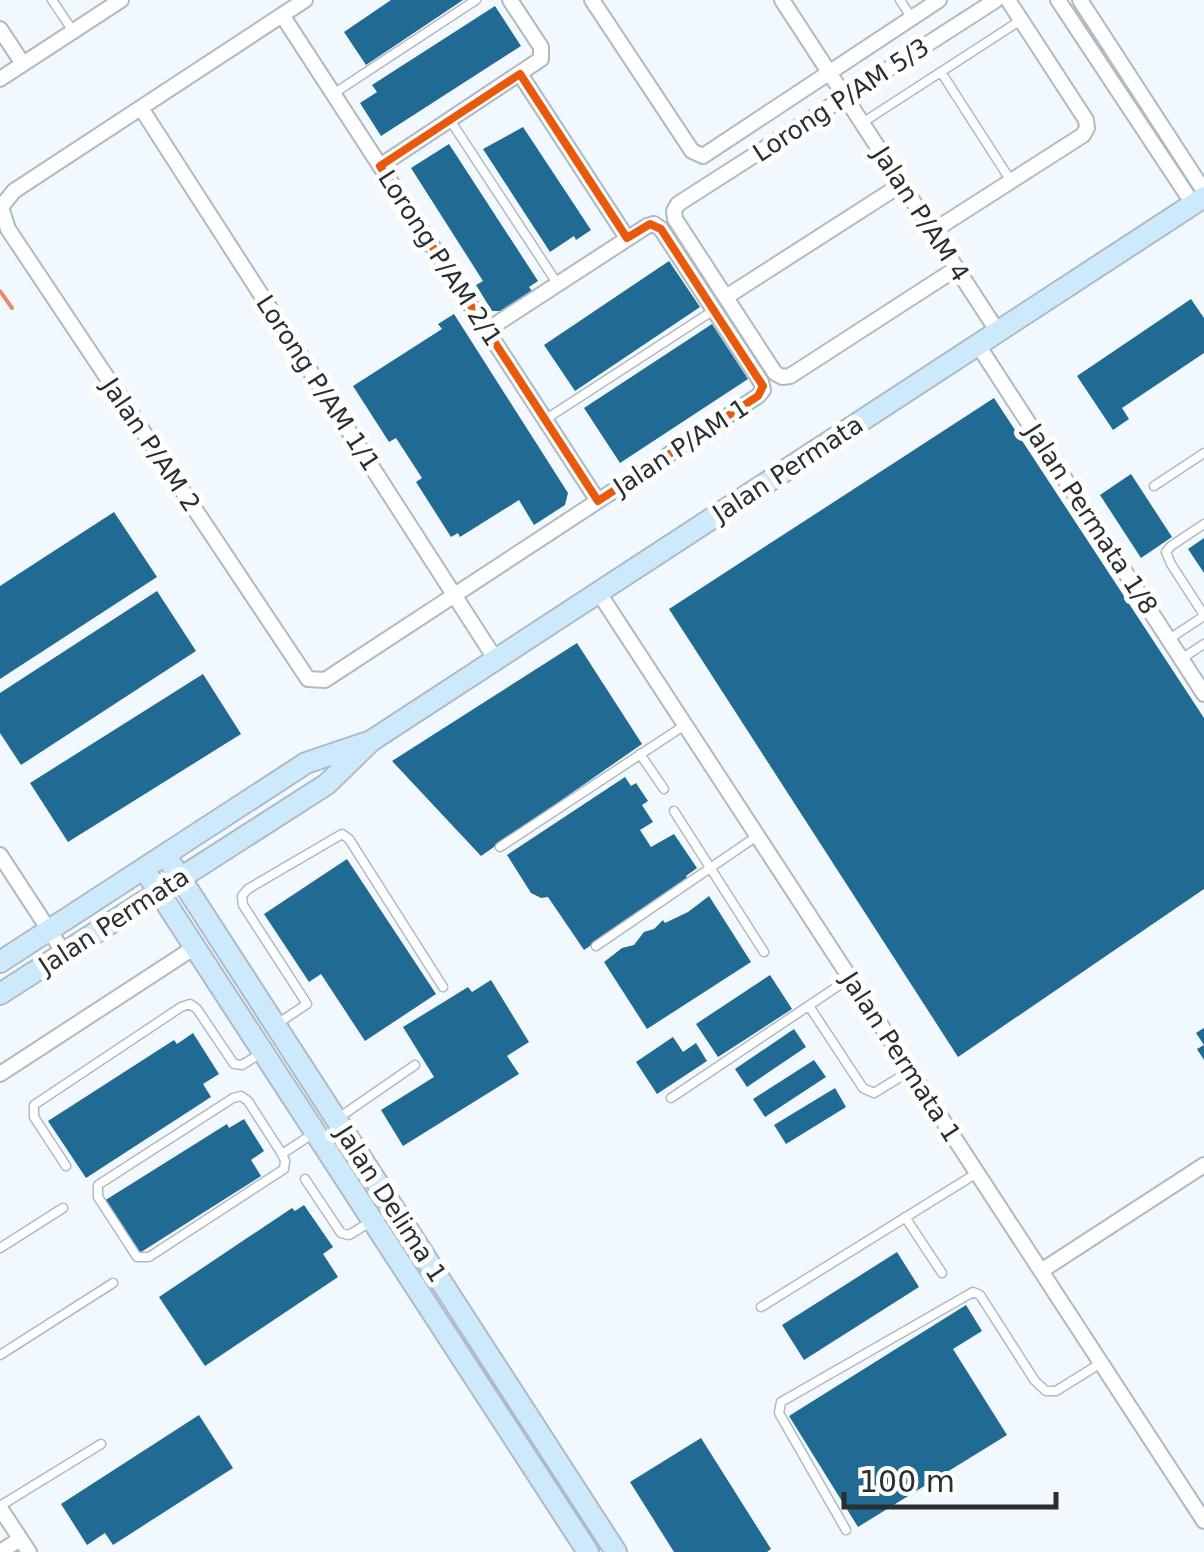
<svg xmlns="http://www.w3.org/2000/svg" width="1204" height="1552" viewBox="0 0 1204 1552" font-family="'DejaVu Sans',sans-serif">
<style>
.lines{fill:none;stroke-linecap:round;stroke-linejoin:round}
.stream{stroke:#e58c6a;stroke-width:4}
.building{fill:#216a93}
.lane-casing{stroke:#afbac2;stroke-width:11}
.street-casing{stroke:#afbac2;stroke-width:18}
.secondary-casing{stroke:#afbac2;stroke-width:24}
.lane{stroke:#fff;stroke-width:8}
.street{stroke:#fff;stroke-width:14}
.secondary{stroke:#cdeafc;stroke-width:20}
.marked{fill:none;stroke:#e8590c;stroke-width:8;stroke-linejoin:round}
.labels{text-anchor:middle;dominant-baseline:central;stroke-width:10;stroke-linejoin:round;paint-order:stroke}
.street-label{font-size:25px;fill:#2a2f32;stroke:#fff}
</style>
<rect width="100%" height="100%" fill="#f2f9fe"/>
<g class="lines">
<!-- stream -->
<path class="stream" d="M0,291L12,308"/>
</g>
<!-- building -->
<path class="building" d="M391,0H463L366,65L344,32Z
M495,6L521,46L381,136L360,103L377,92L372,85Z
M523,127L591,230L576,240L574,236L550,252L483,149Z
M449,144L538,281L529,287L532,291L500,311H492L476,285L483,281L411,168Z
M669,261L700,307L575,391L544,345Z
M1191,299L1204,318V353L1122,408L1129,419L1113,430L1077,376Z
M454,314L568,493L565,505L534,525L519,500L460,537L458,533L451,537L416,482L422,478L396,438L389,442L353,386L442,329L438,324Z
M712,324L748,379L620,463L584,408Z
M994,398L1204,718V889L958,1057L669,609Z
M1131,474L1172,537L1141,558L1100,495Z
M114,512L157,577L0,679V586Z
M1204,538V573L1188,549Z
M157,591L196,651L21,765L0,733V693Z
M577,643L642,744L481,856L392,761Z
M203,674L241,734L68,842L30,783Z
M625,777L631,786L636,783L648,801L642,805L653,822L640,830L651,847L674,834L697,868L686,876L688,879L584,950L548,897L541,898L531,893L507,855Z
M347,859L436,994L365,1041L321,974L309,982L264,914Z
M709,896L751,962L647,1029L604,962L622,948L634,945L644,932L654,929L663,920L665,923L688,912Z
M770,975L792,1009L718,1057L696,1024Z
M491,980L529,1042L507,1056L519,1074L403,1146L381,1110L434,1077L403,1027L468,987L472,992Z
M1204,1028V1060L1197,1049L1204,1045L1196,1033Z
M794,1029L806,1047L747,1087L735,1069Z
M193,1033L219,1074L203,1084L211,1097L86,1178L48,1121L174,1040L177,1044Z
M673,1037L683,1052L696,1043L707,1061L657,1094L636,1062Z
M814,1060L826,1077L765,1117L753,1099Z
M835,1088L846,1107L786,1144L774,1125Z
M244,1119L264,1151L251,1160L261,1176L138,1254L104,1201L227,1124L229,1128Z
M304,1205L333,1247L323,1254L338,1277L205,1366L159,1297L292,1208L295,1211Z
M897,1252L919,1287L804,1360L782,1325Z
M966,1305L982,1331L953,1349L1007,1435L858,1527L789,1416Z
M199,1415L233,1468L113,1545L105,1533L87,1545L61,1504Z
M701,1438L771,1549L767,1552H674L630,1482Z"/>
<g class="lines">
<defs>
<path id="lane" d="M52,0L73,31
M900,0L911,17
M941,72L1011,181
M333,94L476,0
M450,120L557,283
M862,123L1021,20
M546,419L714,310
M1154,486L1204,453
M1204,524L1171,546L1166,552L1171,564L1204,615
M1169,639L1204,616
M1181,659L1204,644
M640,754L664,789
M674,811L764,952
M500,847L685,725
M596,946L757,836
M809,1006L863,1088L874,1093L910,1071
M277,1024L307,1004L243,905L242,896L248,889L342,834L349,839L443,987
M241,1096L248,1101L282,1154L285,1161L284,1169L149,1257H137L98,1197V1185L233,1098Z
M671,1098L850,978
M337,1119L415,1065
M282,1154L314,1133
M66,1166L34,1117V1105L181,1007L190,1004L197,1009L234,1064L242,1065L263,1052
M305,1179L341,1233L349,1235L372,1221
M905,1217L942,1273
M0,1248L63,1208
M761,1307L977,1173
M0,1355L113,1283
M0,1506L101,1444
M846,1530L779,1413L781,1402L973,1292L980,1295L1035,1381L1046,1391H1056L1101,1363"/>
<path id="street" d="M305,0L14,191L1,207L8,229L308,679L325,680L758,396L763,390L761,382L661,229L654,224L647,226L487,330
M592,0L692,151L703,156L939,0
M782,0L998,332
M1058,0L1193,204
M1080,0L1204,191
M282,15L598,501
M0,29L23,64
M520,74L627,238
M0,79L121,0
M141,108L496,660
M380,166L541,59V47L510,0
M933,231L1083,135L1087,128L1086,120L1008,0
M957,268L790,376L782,377L775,373L675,219L674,211L678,204L996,0
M726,297L902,184
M978,345L1204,694
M599,593L1204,1521
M0,855L64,953
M0,1074L195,947
M1041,1271L1204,1165
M0,1508L29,1552
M0,1552L20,1539"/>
<path id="secondary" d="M166,856L616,1552
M144,869L588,1552
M0,962L306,763L365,743
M0,994L327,784L371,741L1204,197"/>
</defs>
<!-- lane casing -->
<use href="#lane" class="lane-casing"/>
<!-- street casing -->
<use href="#street" class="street-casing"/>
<!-- secondary casing -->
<use href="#secondary" class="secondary-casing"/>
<!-- lane -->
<use href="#lane" class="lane"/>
<!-- street -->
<use href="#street" class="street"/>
<!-- secondary -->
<use href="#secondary" class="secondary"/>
</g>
<!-- marked area -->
<path class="marked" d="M520,74L627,238L650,224L661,229L763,386L758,396L598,501L380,166Z"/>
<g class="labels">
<!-- street labels -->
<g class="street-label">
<text transform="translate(841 100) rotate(-33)">Lorong P/AM 5/3</text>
<text transform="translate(921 214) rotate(57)">Jalan P/AM 4</text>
<text transform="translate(440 258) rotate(57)">Lorong P/AM 2/1</text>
<text transform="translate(318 383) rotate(57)">Lorong P/AM 1/1</text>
<text transform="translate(151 445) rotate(56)">Jalan P/AM 2</text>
<text transform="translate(681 447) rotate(-33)">Jalan P/AM 1</text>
<text transform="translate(788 469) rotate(-33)">Jalan Permata</text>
<text transform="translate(1091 519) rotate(57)">Jalan Permata 1/8</text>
<text transform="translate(114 921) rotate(-33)">Jalan Permata</text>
<text transform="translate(901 1057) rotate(57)">Jalan Permata 1</text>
<text transform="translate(391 1204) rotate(57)">Jalan Delima 1</text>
</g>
</g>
<!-- scale -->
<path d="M844 1492v15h212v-15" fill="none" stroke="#2a2f32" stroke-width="5"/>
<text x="859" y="1492" font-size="30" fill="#2a2f32" stroke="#ffffff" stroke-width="8" paint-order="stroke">100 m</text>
</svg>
